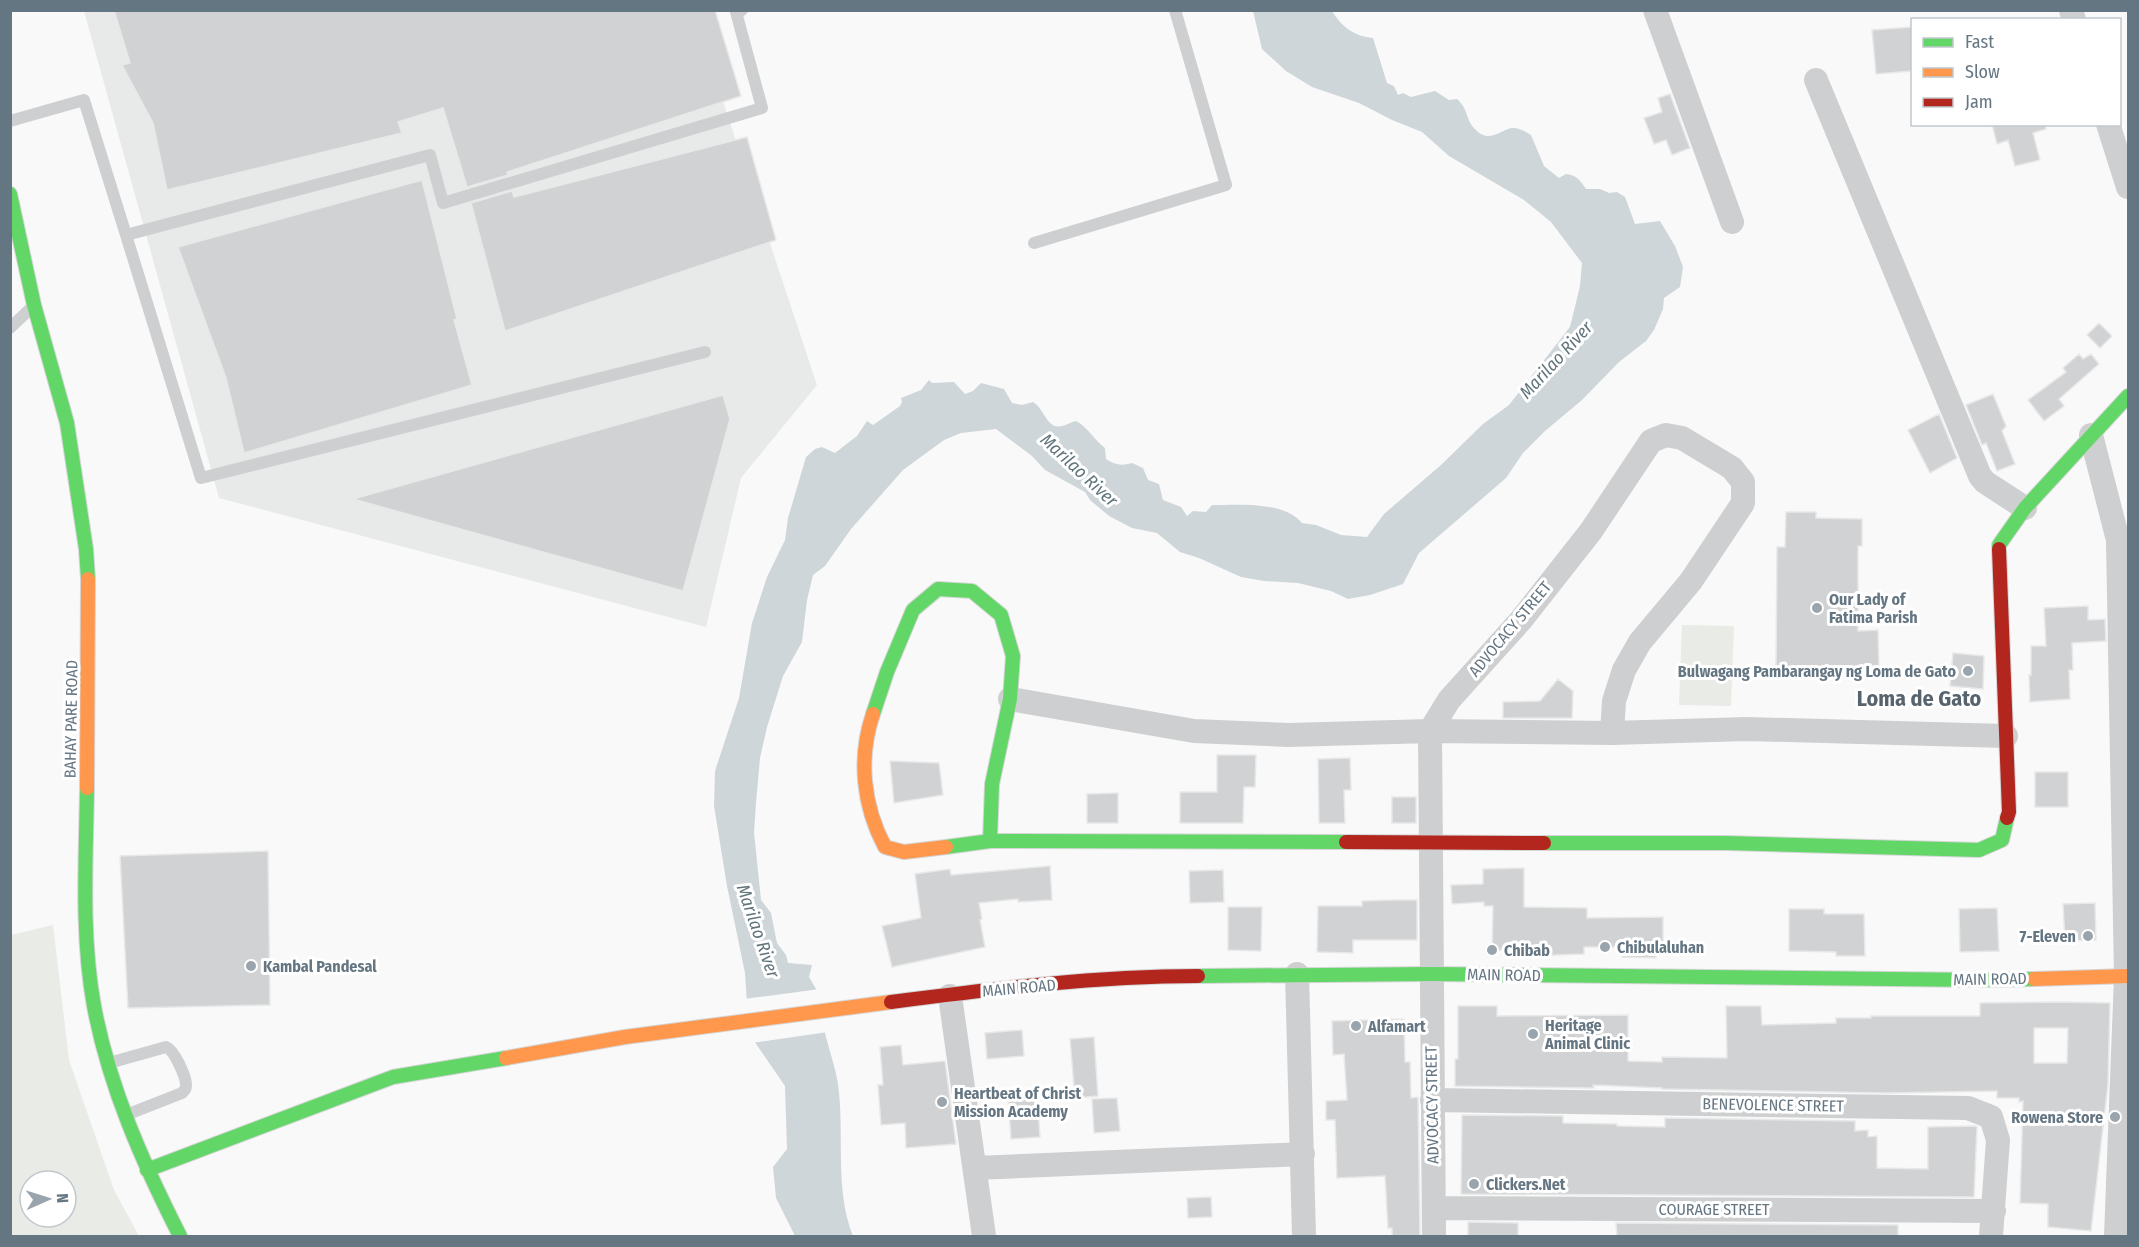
<svg xmlns="http://www.w3.org/2000/svg" width="2139" height="1247" viewBox="0 0 2139 1247" font-family="'Fira Sans Condensed',sans-serif">
<style>
.built{fill:#e8e9e9}
.green{fill:#e8ebe6;fill-rule:evenodd}
.water{fill:#ced6d9}
.pier{fill:#f9f9f9}
.building{fill:#d0d2d3;stroke:#e8e8e8;stroke-width:1.5;fill-rule:evenodd}
.lines{fill:none;stroke-linecap:round;stroke-linejoin:round}
.fast-casing{stroke:#d5d6d7;stroke-width:16}
.slow-casing{stroke:#d5d6d7;stroke-width:16}
.jam-casing{stroke:#d5d6d7;stroke-width:16}
.lane{stroke:#cecfd0;stroke-width:12}
.street{stroke:#cecfd0;stroke-width:24}
.fast{stroke:#63d668;stroke-width:14}
.slow{stroke:#ff974d;stroke-width:14}
.jam{stroke:#b3261e;stroke-width:14}
.poi-dot{fill:#99a4ac;stroke:#fff;stroke-width:2}
.labels{text-anchor:middle;dominant-baseline:central;stroke-width:6;stroke-linejoin:round;paint-order:stroke}
.poi-label{font-size:16px;font-weight:bold;fill:#657683;stroke:#fff;text-anchor:start}
.street-label{font-size:16px;fill:#657683;stroke:#fff}
.water-label{font-size:18px;font-style:italic;fill:#60757c;stroke:#fff}
.district-label{font-size:22px;font-weight:bold;fill:#57646e;stroke:#fff}
</style>
<rect width="100%" height="100%" fill="#f9f9f9"/>
<!-- built -->
<path class="built" d="M84,11H693L817,385L741,478L706,627L219,498Z"/>
<!-- green -->
<path class="green" d="M1682,625L1734,626L1731,706L1679,705Z
M53,925L69,1060L114,1190L139,1236H11V935ZM30,1181H66V1217H30Z"/>
<!-- water -->
<path class="water" d="M1253,11H1332C1342,27 1353,36 1373,38L1387,83L1394,86L1398,95L1403,93L1411,97L1435,91L1449,100L1457,99C1469,110 1465,118 1474,128C1489,146 1502,128 1513,128C1520,128 1526,132 1531,135L1544,166L1559,178L1566,174C1576,175 1580,180 1586,189H1600L1609,193L1617,192L1625,197L1635,224L1660,221L1675,246L1683,267L1680,287L1664,298L1663,309L1654,330L1646,341L1619,362L1582,400L1545,431L1523,453L1506,478L1419,553L1403,584L1370,595L1348,599L1331,591L1298,583L1264,581L1241,577L1199,558L1180,552L1157,533L1132,528L1109,516L1090,500L1085,492L1045,470L1032,456L996,429L961,433L944,440L903,470L851,529L825,566L813,575L807,600L802,642L783,676L767,727L760,758L756,803L754,832L761,900L771,913L777,943L786,955L788,963L812,965L809,977L819,994L747,1003L745,973L727,886L714,806L715,771L739,698L752,623L767,577L785,540L788,518L806,457L815,449L822,447L835,453L857,436L867,421L873,425L900,406L902,402L901,398L921,390L929,380L932,383L954,382L965,394L973,391L981,383L1004,389L1012,403L1022,405L1033,402C1044,408 1047,430 1062,426C1067,425 1071,422 1076,421C1088,427 1094,440 1105,448L1106,459C1115,465 1121,466 1132,463L1143,468L1148,480L1159,484L1163,500L1181,507L1187,516L1193,511L1206,512L1212,505C1239,505 1284,501 1302,523L1316,525L1341,535L1367,537L1384,514L1441,465L1483,424L1509,405L1570,327L1580,286L1582,263L1551,222L1524,200L1449,156L1422,132L1392,120L1359,103L1312,87L1286,71L1262,49Z
M824,1029C828,1047 835,1065 838,1084C845,1134 834,1188 853,1236H795L776,1198L773,1167L787,1149L785,1086L752,1038Z"/>
<!-- pier -->
<path class="pier" d="M820,989L822,996L745,1004L744,999Z
M825,1026L828,1032L751,1043L749,1039L750,1036Z"/>
<!-- building -->
<path class="building" d="M114,10H715L741,96L507,172L508,175L467,187L443,108L398,122L402,133L167,190L153,123L122,65L130,63Z
M1912,27V71L1876,74L1872,30Z
M1670,94L1690,148L1672,155L1666,140L1654,144L1644,118L1662,112L1658,98Z
M1992,124H2045L2046,129L2033,133L2040,160L2015,166L2008,140L1997,144Z
M747,137L776,240L505,331L471,203L512,191L514,197Z
M422,180L457,319L454,320L472,385L244,453L226,378L178,247Z
M2099,323L2112,336L2100,348L2087,335Z
M2079,354L2083,359L2091,354L2099,364L2059,399L2064,406L2044,421L2028,400L2066,372L2063,368Z
M1993,394L2006,426L2002,431L2015,464L1997,471L1986,443L1982,445L1966,405Z
M723,395L730,419L683,591L353,499Z
M1939,414L1957,458L1930,473L1908,430Z
M1786,512H1816V518L1862,519V546H1858V631L1878,630L1879,666H1857V668L1776,667L1777,547H1785Z
M2088,606V620L2105,619L2106,641L2072,643L2073,670H2069L2070,699L2030,702L2029,675H2031V646H2046L2044,608Z
M1953,653L1984,656L1983,689L1950,686Z
M1558,679L1573,691L1572,718H1503V702L1540,701Z
M1217,755H1256L1255,787H1244L1243,823H1180V792H1217Z
M1350,758L1351,790H1344L1345,823H1319L1318,759Z
M890,761L939,763L943,795L894,803Z
M2035,772H2068V807H2035Z
M1118,793V823H1087V794Z
M1392,797H1416V823H1392Z
M268,851L270,1005L128,1008L120,856Z
M1050,866L1052,900L1018,902V899L979,903L982,919L980,920L985,947L892,967L882,926L921,918L915,874L950,869L951,875Z
M1524,868V907L1587,908V918L1663,917V946H1656V958L1622,957V947H1584V954L1557,955L1528,956V951L1492,950L1493,906H1484V902L1452,904L1451,885L1483,884V869Z
M1223,870L1224,902L1190,903L1189,871Z
M1395,900H1417V940H1353V953L1317,952L1318,906H1362V901Z
M2095,903L2096,940L2065,941L2063,904Z
M1228,907H1262L1261,951L1228,950Z
M1997,908L1999,951L1960,952L1959,909Z
M1789,909H1824V914H1864L1865,956H1836V952L1789,951Z
M2062,1002L2110,1003L2108,1084L2091,1231L2048,1227V1204L2020,1203L2023,1101L2019,1102V1098H1997V1091L1887,1093L1662,1089V1088L1593,1085L1594,1088L1455,1086V1059H1458V1006H1497V1016L1628,1015V1061L1662,1062V1057L1727,1058L1726,1006H1761L1762,1025L1836,1023V1018H1871V1016H1980V1003ZM2034,1028H2068L2067,1063H2034Z
M1404,1019L1405,1062H1410L1411,1098L1418,1097L1420,1236H1392V1228H1388L1385,1176L1337,1178L1335,1120H1326V1101L1347,1100L1344,1054L1333,1055L1332,1021Z
M1022,1030L1024,1056L987,1059L985,1033Z
M1094,1037L1098,1096L1075,1098L1070,1039Z
M901,1045L903,1065L945,1061L956,1144L906,1148L905,1123L881,1125L878,1085H883L880,1047Z
M1037,1094L1040,1137L1011,1139L1008,1097Z
M1117,1098L1120,1131L1094,1133L1092,1099Z
M1462,1115L1563,1116V1123L1617,1124V1126L1665,1127V1118L1855,1121V1131L1868,1130V1137L1877,1136V1168L1928,1169V1127L1975,1126L1977,1127L1974,1197L1461,1194Z
M1211,1197L1212,1217L1188,1218L1187,1198Z
M1468,1222L1518,1223V1236H1468Z
M1616,1223L1898,1225V1236H1617Z"/>
<g class="lines">
<defs>
<path id="fast" d="M10,194L34,305L67,423L86,549L88,579
M1999,549V545L2025,508L2128,396
M873,714L887,672L913,610L938,589L972,591L1001,615L1013,656L1010,699L992,784L990,841
M87,788C86,860 81,935 94,1006C109,1087 143,1163 180,1236
M1544,843H1726L1979,850L2002,840L2007,818
M946,847L990,841L1346,842
M1198,976L1432,974L1980,980L2034,979
M147,1170L393,1077L506,1058"/>
<path id="slow" d="M873,714C858,758 863,806 885,847L904,852L946,847
M87,788L88,579
M2034,979L2128,976
M506,1058L625,1037L891,1002"/>
<path id="jam" d="M1999,549L2009,812L2007,818
M1346,842L1544,843
M891,1002C993,989 1096,976 1198,976"/>
</defs>
<!-- fast casing -->
<use href="#fast" class="fast-casing"/>
<!-- slow casing -->
<use href="#slow" class="slow-casing"/>
<!-- jam casing -->
<use href="#jam" class="jam-casing"/>
<!-- lane -->
<path class="lane" d="M10,121L84,100L126,235L430,155L443,203L762,108L736,12L742,10
M126,235L201,478L705,352
M1034,243L1226,185L1175,10
M10,328L31,308
M109,1063L166,1047C174,1050 186,1076 186,1085C186,1089 185,1090 182,1093L126,1115"/>
<!-- street -->
<path class="street" d="M1655,10L1732,222
M2071,10L2074,20
M1816,80L1980,476L1985,482L2025,508
M2108,124L2128,187
M2091,435L2118,540L2126,976L2116,1236
M1010,699L1194,731L1289,735L1430,731L1612,733L1747,729L2006,736
M1297,974L1304,1236
M950,996L984,1236
M1432,1100L1968,1108L1991,1117L1998,1140L1991,1236
M975,1168L1303,1154
M1434,1208L1994,1211
M1434,1236L1430,731L1449,700L1521,620L1591,531L1651,441L1666,435L1682,438L1732,468L1743,482V503L1691,581L1640,642L1624,670L1614,701L1612,733"/>
<!-- fast -->
<use href="#fast" class="fast"/>
<!-- slow -->
<use href="#slow" class="slow"/>
<!-- jam -->
<use href="#jam" class="jam"/>
</g>
<!-- markers -->
<g class="poi-dot">
<circle cx="1817" cy="608" r="6"/>
<circle cx="1968" cy="671" r="6"/>
<circle cx="2088" cy="936" r="6"/>
<circle cx="1605" cy="947" r="6"/>
<circle cx="1492" cy="950" r="6"/>
<circle cx="251" cy="966" r="6"/>
<circle cx="1356" cy="1026" r="6"/>
<circle cx="1533" cy="1034" r="6"/>
<circle cx="942" cy="1102" r="6"/>
<circle cx="2115" cy="1117" r="6"/>
<circle cx="1474" cy="1184" r="6"/>
</g>
<g class="labels">
<!-- poi labels -->
<g class="poi-label">
<text x="1829" y="599">Our Lady of<tspan x="1829" dy="18">Fatima Parish</tspan></text>
<text x="1956" y="671" text-anchor="end">Bulwagang Pambarangay ng Loma de Gato</text>
<text x="2076" y="936" text-anchor="end">7-Eleven</text>
<text x="1617" y="947">Chibulaluhan</text>
<text x="1504" y="950">Chibab</text>
<text x="263" y="966">Kambal Pandesal</text>
<text x="1545" y="1025">Heritage<tspan x="1545" dy="18">Animal Clinic</tspan></text>
<text x="1368" y="1026">Alfamart</text>
<text x="954" y="1093">Heartbeat of Christ<tspan x="954" dy="18">Mission Academy</tspan></text>
<text x="2103" y="1117" text-anchor="end">Rowena Store</text>
<text x="1486" y="1184">Clickers.Net</text>
</g>
<!-- street labels -->
<g class="street-label">
<text transform="translate(1510 629) rotate(-50)">ADVOCACY STREET</text>
<text transform="translate(71 719) rotate(-89)">BAHAY PARE ROAD</text>
<text transform="translate(1504 975) rotate(1)">MAIN ROAD</text>
<text transform="translate(1990 979) rotate(-1)">MAIN ROAD</text>
<text transform="translate(1019 988) rotate(-5)">MAIN ROAD</text>
<text transform="translate(1432 1105) rotate(-91)">ADVOCACY STREET</text>
<text transform="translate(1773 1105) rotate(1)">BENEVOLENCE STREET</text>
<text x="1714" y="1209">COURAGE STREET</text>
</g>
<!-- water labels -->
<g class="water-label">
<text transform="translate(1556 360) rotate(-47)">Marilao River</text>
<text transform="translate(1079 470) rotate(43)">Marilao River</text>
<text transform="translate(758 931) rotate(71)">Marilao River</text>
</g>
<!-- district labels -->
<g class="district-label">
<text x="1919" y="698">Loma de Gato</text>
</g>
</g>
<!-- border -->
<rect width="2139" height="1247" fill="none" stroke="#657683" stroke-width="24"/>
<!-- legend -->
<rect x="1911" y="18" width="210" height="108" fill="#ffffff" stroke="#c1c8cd" stroke-width="1.5"/>
<rect x="1923" y="38" width="30" height="9" fill="#63d668" stroke="#c1c8cd" stroke-width="1.5"/>
<text x="1965" y="48" font-size="18" fill="#657683">Fast</text>
<rect x="1923" y="68" width="30" height="9" fill="#ff974d" stroke="#c1c8cd" stroke-width="1.5"/>
<text x="1965" y="78" font-size="18" fill="#657683">Slow</text>
<rect x="1923" y="98" width="30" height="9" fill="#b3261e" stroke="#c1c8cd" stroke-width="1.5"/>
<text x="1965" y="108" font-size="18" fill="#657683">Jam</text>
<!-- north arrow -->
<g transform="translate(48 1199) rotate(87)"><circle r="28" fill="#ffffff" stroke="#c1c8cd" stroke-width="1.5"/>
<path d="M0-4.5L10 22L0 15L-10 22Z" fill="#99a4ac"/>
<text y="-9" font-size="16" font-weight="bold" text-anchor="middle" fill="#657683">N</text>
</g>
</svg>
